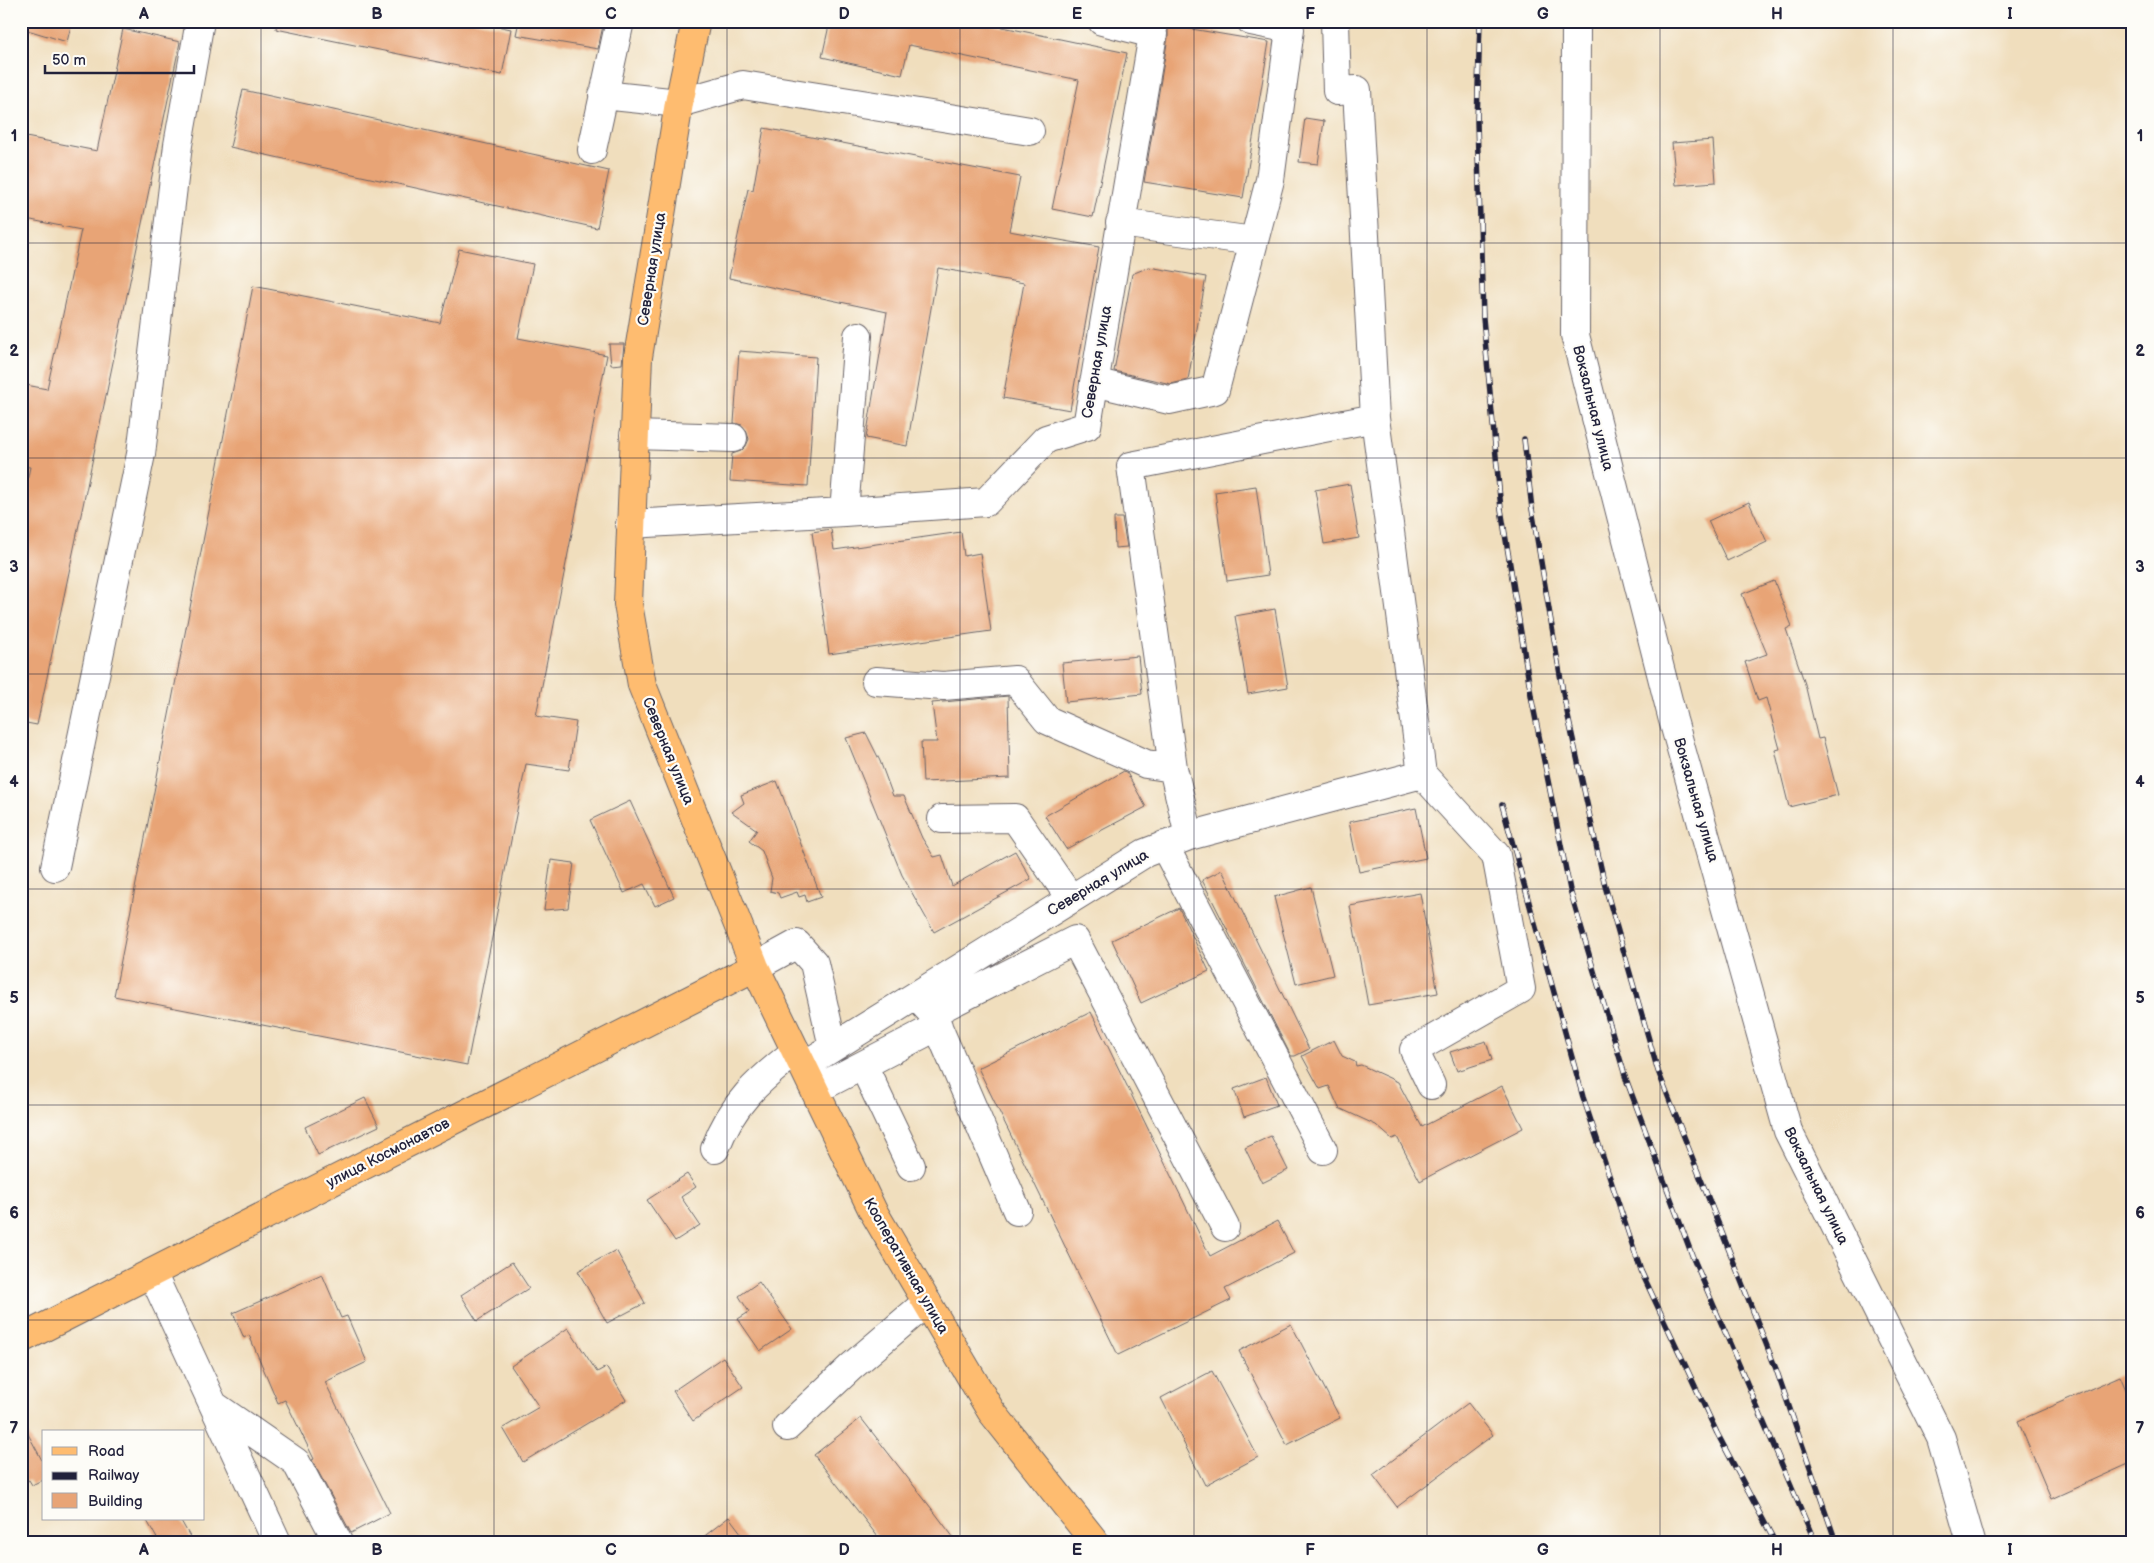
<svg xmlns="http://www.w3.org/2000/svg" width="2154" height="1563" viewBox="0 0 2154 1563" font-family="'Balsamiq Sans',sans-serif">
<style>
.building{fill:#e8a476}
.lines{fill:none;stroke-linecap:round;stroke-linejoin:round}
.minor-casing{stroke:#6a6468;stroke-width:30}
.major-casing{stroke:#6a6468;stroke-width:30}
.minor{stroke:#fff;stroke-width:28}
.major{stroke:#febc70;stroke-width:28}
.rail-casing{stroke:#22223b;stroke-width:5.5}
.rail{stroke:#fdfcf7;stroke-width:4;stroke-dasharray:11;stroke-linecap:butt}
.grid{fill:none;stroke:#22223b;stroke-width:1;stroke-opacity:0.55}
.labels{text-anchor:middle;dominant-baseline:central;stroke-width:4.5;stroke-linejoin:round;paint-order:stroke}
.street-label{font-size:15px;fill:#22223b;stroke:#fdfcf7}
.neatline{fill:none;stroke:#22223b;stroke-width:2}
.grid-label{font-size:16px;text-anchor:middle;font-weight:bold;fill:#22223b}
</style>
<rect width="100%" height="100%" fill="#fdfcf7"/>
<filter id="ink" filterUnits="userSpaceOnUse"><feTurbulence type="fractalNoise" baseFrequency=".02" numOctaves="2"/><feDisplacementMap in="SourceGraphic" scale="10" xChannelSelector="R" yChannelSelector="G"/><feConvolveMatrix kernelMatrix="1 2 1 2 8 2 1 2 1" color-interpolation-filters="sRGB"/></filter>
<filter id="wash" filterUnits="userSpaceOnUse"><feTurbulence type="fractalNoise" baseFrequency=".0096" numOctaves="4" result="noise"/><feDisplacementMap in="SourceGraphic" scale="20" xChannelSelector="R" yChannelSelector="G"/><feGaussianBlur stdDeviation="1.12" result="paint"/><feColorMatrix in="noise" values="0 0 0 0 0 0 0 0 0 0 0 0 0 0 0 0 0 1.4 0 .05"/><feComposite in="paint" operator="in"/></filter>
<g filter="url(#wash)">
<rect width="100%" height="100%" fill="#f0debd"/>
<g id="blocks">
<!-- building -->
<path class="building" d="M21,21H72L67,42L21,28Z
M277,21H473L511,29L502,75L276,29Z
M519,21H604L598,49L516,35Z
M830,21H903L920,25V21H974L1127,53L1093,217L1052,209L1079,80L909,45L902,75L822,57Z
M1168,25L1269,42L1243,198L1144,182L1168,37Z
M123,29L180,42L37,725L21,722V510L30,467L21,466V384L47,389L81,230L21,218V136L97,151Z
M243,90L609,171L597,228L230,147Z
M1305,118L1324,121L1318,164L1299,162Z
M764,128L1020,177L1009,231L1099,247L1070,410L1003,398L1024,283L938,268L907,446L866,438L887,312L729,278L748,189L753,190Z
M1713,140L1716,182L1676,185L1672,143Z
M459,249L533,264L518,338L607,355L536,716L576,722L569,770L526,764L467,1065L114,996L253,286L440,323Z
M1149,267L1206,277L1188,380L1171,384L1114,371L1132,274Z
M609,344H624L622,364L611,365Z
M739,351L816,357L808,486L730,481L732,454L741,451L746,446L749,439L746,430L742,425L734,423Z
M1350,484L1359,538L1324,544L1315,490Z
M1256,486L1268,575L1227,581L1215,492Z
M1749,502L1767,542L1727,561L1708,521Z
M1114,518H1122L1127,547L1115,548Z
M831,529L834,550L961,532L964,556L980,553L991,631L829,654L812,532Z
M1774,581L1792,626L1786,629L1805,684L1818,739L1823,738L1838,795L1789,807L1775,750L1780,749L1766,698L1758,701L1745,662L1767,654L1742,594Z
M1275,609L1288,687L1248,694L1235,616Z
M1138,656L1142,694L1066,702L1062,663Z
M1008,696L1010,778L923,782L921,742H937L932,703Z
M866,733L880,761L893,796H904L922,838L934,857L942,855L952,886L1015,851L1031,879L934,932L902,875L846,738Z
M1124,771L1127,773L1146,807L1066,849L1045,816Z
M777,781L821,897L807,902L805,895L799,897L797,892L780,898L778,893L770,891L772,878L762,851L749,841L757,830L732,812L744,803L741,795Z
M630,801L674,897L655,906L644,884L624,893L590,820Z
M1416,808L1426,858L1359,872L1349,822Z
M551,860L574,863L568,908L544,910Z
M1222,870L1309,1049L1295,1056H1291L1202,880Z
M1311,887L1333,975L1296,984L1274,897Z
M1420,893L1438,993L1368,1005L1350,906Z
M1179,908L1209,971L1141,1003L1112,940Z
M1091,1012L1210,1256L1277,1221L1294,1253L1225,1289L1231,1300L1118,1355L978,1068Z
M1334,1040L1342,1056L1355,1062L1356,1066L1361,1065L1398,1082L1422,1127L1502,1086L1523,1128L1420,1181L1397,1137L1392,1139L1376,1125L1339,1108L1329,1086L1320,1089L1302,1056Z
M1486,1041L1492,1060L1457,1071L1450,1052Z
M1266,1077L1277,1105L1244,1117L1234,1089Z
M365,1098L379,1126L318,1155L305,1127Z
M1271,1136L1288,1170L1262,1183L1245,1148Z
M687,1174L696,1187L681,1197L700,1225L675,1241L647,1200Z
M616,1250L645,1303L607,1323L578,1271Z
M512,1262L529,1288L477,1321L461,1295Z
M322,1274L341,1318L347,1316L367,1362L325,1382L390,1513L351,1533L312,1460L314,1459L285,1400L278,1403L249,1335L244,1338L233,1313Z
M759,1282L792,1329L760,1351L738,1319L749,1312L739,1296Z
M1291,1324L1340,1418L1287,1445L1239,1351Z
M568,1328L597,1372L606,1367L626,1400L523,1462L503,1428L539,1407L511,1366Z
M723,1357L743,1387L693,1421L673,1391Z
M1212,1371L1258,1457L1205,1485L1161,1398Z
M2120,1376L2133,1406V1462L2051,1499L2018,1421Z
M1468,1403L1493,1435L1397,1507L1373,1475Z
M861,1418L935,1513L957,1542H882L814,1455Z
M21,1421L44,1464V1479L32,1485L29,1480L21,1484Z
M729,1517L748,1542H697Z
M146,1519H180L193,1542H159Z"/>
</g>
</g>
<g filter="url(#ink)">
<use href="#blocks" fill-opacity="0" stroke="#6a6468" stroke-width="1"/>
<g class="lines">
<defs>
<path id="minor" d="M1335,21L1337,91L1357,90L1375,418
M1576,21L1575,335L1673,720L1788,1131L1941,1438L1971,1542
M603,95L679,103L743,85L1030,131
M592,150L620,21
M1120,223L1254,241
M1094,382L1169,400L1215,390L1270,180L1290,29L1251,21
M634,435L733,438
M844,512L986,502L1046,439L1087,426L1153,34L1102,21
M630,524L844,512L858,336
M876,681L943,686L1015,680L1047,720L1146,764L1173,768L1189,836
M1173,768L1131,466L1375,418L1422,774L1496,855L1521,989L1414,1050L1431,1085
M942,819L1015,818L1071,899
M1164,845L1323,1150
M55,867L141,454L178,145L200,21
M755,967L797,944L814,963L833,1047
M920,1000L932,1013L1017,1211
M932,1013L1075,940L1225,1227
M863,1065L911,1166
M803,1066L1145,853L1189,836L1422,774
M815,1090L938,1026
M715,1149C732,1103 758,1081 796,1051
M152,1273L277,1542
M215,1406L296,1462L338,1542
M787,1427L851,1367L927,1302"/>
<path id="major" d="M696,21L679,103L638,357L628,604L642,685L755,967L873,1211L991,1411L1095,1542
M21,1339L755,967"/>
</defs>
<!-- minor casing -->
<use href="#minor" class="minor-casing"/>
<!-- major casing -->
<use href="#major" class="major-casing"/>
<!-- minor -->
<use href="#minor" class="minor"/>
<!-- major -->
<use href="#major" class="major"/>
<defs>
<path id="rail" d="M1480,21L1477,122L1483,318L1501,509L1532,701L1570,890L1626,1079L1692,1255L1815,1542
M1524,439L1532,509L1564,698L1605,886L1658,1071L1776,1369L1836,1542
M1502,805L1583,1097L1641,1271L1717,1433L1775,1542"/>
</defs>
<!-- rail casing -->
<use href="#rail" class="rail-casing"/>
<!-- rail -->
<use href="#rail" class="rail"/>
</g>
</g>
<!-- grid -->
<path class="grid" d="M261,21V1542M494,21V1542M727,21V1542M960,21V1542M1194,21V1542M1427,21V1542M1660,21V1542M1893,21V1542M21,243H2133M21,458H2133M21,674H2133M21,889H2133M21,1105H2133M21,1320H2133"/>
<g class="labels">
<!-- street labels -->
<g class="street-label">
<text transform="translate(652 269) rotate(-81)">Северная улица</text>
<text transform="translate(1097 362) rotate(-80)">Северная улица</text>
<text transform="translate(1593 408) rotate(76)">Вокзальная улица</text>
<text transform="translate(668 751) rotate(68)">Северная улица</text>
<text transform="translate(1696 800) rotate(74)">Вокзальная улица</text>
<text transform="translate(1098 883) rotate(-31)">Северная улица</text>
<text transform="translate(388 1153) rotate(-27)">улица Космонавтов</text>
<text transform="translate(1816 1186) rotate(64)">Вокзальная улица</text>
<text transform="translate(906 1266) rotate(60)">Кооперативная улица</text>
</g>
</g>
<!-- margin -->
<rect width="2154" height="1563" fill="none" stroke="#fdfcf7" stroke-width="55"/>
<!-- legend -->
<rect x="42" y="1430" width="162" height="90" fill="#fdfcf7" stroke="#a5a5ac"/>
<rect x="52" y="1447" width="25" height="8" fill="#febc70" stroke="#a5a5ac"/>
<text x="88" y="1456" font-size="15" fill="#22223b">Road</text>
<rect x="52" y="1472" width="25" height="8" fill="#22223b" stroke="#a5a5ac"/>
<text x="88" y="1480" font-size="15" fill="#22223b">Railway</text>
<rect x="52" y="1493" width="25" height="15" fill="#e8a476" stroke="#a5a5ac"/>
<text x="88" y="1506" font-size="15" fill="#22223b">Building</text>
<!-- scale -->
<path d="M45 65v8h149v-8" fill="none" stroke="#22223b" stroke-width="2.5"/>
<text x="52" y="65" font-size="15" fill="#22223b" stroke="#fdfcf7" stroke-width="4" paint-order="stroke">50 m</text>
<rect x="28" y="28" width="2098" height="1508" class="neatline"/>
<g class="grid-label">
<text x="144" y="19">A</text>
<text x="377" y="19">B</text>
<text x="611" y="19">C</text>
<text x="844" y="19">D</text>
<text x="1077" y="19">E</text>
<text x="1310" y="19">F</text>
<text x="1543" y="19">G</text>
<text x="1777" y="19">H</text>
<text x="2010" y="19">I</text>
<text x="14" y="141">1</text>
<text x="2140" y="141">1</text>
<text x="14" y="356">2</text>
<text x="2140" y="356">2</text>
<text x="14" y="572">3</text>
<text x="2140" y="572">3</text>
<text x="14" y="787">4</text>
<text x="2140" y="787">4</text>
<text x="14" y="1003">5</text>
<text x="2140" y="1003">5</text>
<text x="14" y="1218">6</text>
<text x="2140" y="1218">6</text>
<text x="14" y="1433">7</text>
<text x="2140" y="1433">7</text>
<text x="144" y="1555">A</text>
<text x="377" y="1555">B</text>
<text x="611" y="1555">C</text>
<text x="844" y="1555">D</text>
<text x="1077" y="1555">E</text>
<text x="1310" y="1555">F</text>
<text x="1543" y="1555">G</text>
<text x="1777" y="1555">H</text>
<text x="2010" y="1555">I</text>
</g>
</svg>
